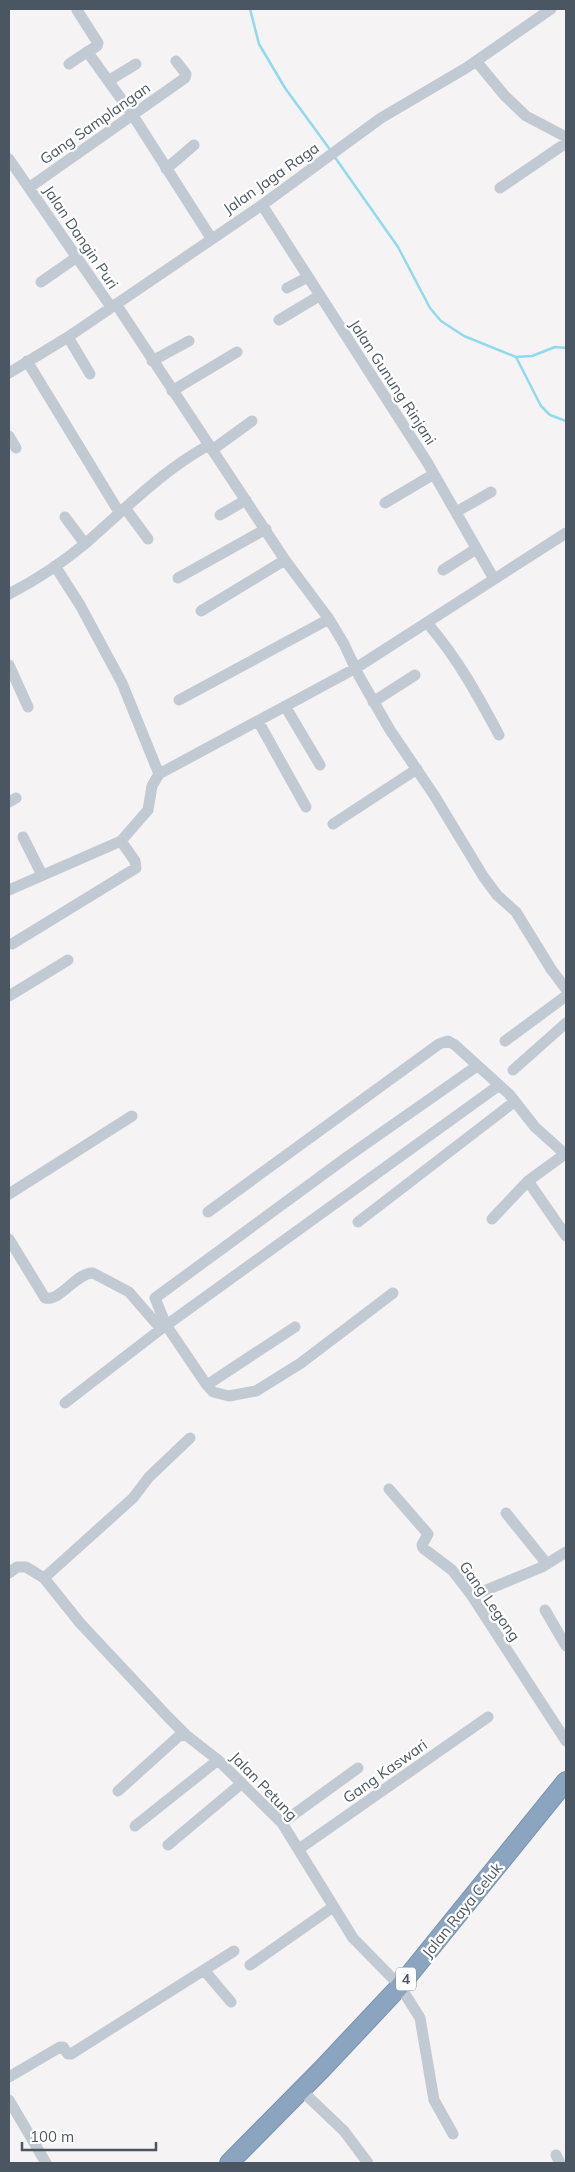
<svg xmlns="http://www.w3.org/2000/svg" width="575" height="2172" viewBox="0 0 575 2172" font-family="Mulish,sans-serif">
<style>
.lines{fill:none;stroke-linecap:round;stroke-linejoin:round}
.stream{stroke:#90daee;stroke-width:2.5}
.highway-casing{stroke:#7690ad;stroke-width:20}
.minor{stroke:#c1cad2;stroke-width:11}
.highway{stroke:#8ba5c1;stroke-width:18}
.labels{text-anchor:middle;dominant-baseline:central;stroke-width:4.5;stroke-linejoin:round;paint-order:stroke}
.shield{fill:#fff;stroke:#808990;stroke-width:1}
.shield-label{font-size:14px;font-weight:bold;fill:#4a5661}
.street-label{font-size:15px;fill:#4a5661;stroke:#fff}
</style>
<rect width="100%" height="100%" fill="#f5f3f3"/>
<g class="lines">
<!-- stream -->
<path class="stream" d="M250,9L259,44L285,88L331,151
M334,156L398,247L430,308L441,321L464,336L516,357L532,356L555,347L566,348
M516,357L541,406L550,415L566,421"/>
<defs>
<path id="highway" d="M229,2163L323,2068L400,1986L566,1781"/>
</defs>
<!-- highway casing -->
<use href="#highway" class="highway-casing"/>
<!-- minor -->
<path class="minor" d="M77,10L98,43L97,46L87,52
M476,61L505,96L526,116L566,137
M69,64L87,52L89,54L132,114L211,238
M108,81L136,64
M9,159L111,307
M166,169L194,145
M30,187L185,78L186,74L176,61
M500,188L566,143
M262,205L427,462L494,579
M41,282L77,257
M287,288L308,277
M116,304L285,560L329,619L344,644L359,676L390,730L434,795L483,876L497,895L516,912L551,969L566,989
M279,320L319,296
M68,337L90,374
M27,361L119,512
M152,361L189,341
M9,373L68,337L262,205L381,118L466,68L551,9
M172,391L237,352
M9,436L16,448
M212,450L252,421
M385,503L434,474
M125,508L148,539
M456,512L491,492
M220,515L246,500
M65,517L85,544
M55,566L80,605L122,683L159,774
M443,570L476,549
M178,578L266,529
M9,594C36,580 62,563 86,543C125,509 163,470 209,445
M201,611L285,560
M428,624C458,659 477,694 499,735
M9,665L28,707
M179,700L329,619
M373,702L415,675
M285,706L320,765
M258,721L306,807
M9,802L16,798
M333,824L417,769
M23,837L42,875
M9,890L121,841L148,810L152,786L159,774L356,668L566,533
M12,944L136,868L135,861L121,841
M9,996L68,960
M505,1041L566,996
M513,1070L566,1023
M528,1181L566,1236
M9,1194L132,1116
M208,1212L439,1044L448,1041L455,1045L509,1094L535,1127L565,1154L528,1181L492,1219
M358,1222L514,1102
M9,1239L45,1298C60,1302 77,1272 93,1273L129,1292L161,1329
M295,1327L210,1383L206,1384L166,1325L155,1298L347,1157L477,1066
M206,1384L213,1392L229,1396L256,1391L301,1363L393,1293
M65,1403L161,1329L498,1086
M389,1489L428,1534L422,1545L423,1548L452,1570L472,1596L566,1741
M506,1513L547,1564
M9,1573L17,1567H26L44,1578L80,1623L168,1717L186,1735L218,1760L282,1823L353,1938L400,1986L420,2018L434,2100L453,2134
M44,1578L133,1498L149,1477L190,1438
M472,1596L542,1567L566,1552
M545,1610L566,1646
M118,1791L179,1736L186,1735
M282,1823L358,1768
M135,1826L218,1760
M168,1845L242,1783
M299,1849L488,1717
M250,1965L333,1907
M204,1970L231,2002
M9,2077L60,2047H63L68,2054H71L234,1951
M301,2090L344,2131L368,2163
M9,2100L46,2163
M556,2155L560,2163"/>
<!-- highway -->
<use href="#highway" class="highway"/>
</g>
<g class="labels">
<!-- shield labels -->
<rect class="shield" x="396" y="1967.5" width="20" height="23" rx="4"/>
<g class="shield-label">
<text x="406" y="1979">4</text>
</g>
<!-- street labels -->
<g class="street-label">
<text transform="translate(95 123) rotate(-35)">Gang Samplangan</text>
<text transform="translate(271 178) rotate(-35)">Jalan Jaga Raga</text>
<text transform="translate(81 237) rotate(56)">Jalan Dangin Puri</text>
<text transform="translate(393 382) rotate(57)">Jalan Gunung Rinjani</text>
<text transform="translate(490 1601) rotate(55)">Gang Legong</text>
<text transform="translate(385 1771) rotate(-35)">Gang Kaswari</text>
<text transform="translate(264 1786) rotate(46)">Jalan Petung</text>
<text transform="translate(462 1910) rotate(-51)">Jalan Raya Celuk</text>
</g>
</g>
<!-- border -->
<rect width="575" height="2172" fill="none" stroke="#4a5661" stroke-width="20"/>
<!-- scale -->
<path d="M22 2142v8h134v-8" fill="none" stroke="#4a5661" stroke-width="2.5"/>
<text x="30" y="2142" font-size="15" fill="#4a5661" stroke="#ffffff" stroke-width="4" paint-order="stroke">100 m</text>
</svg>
